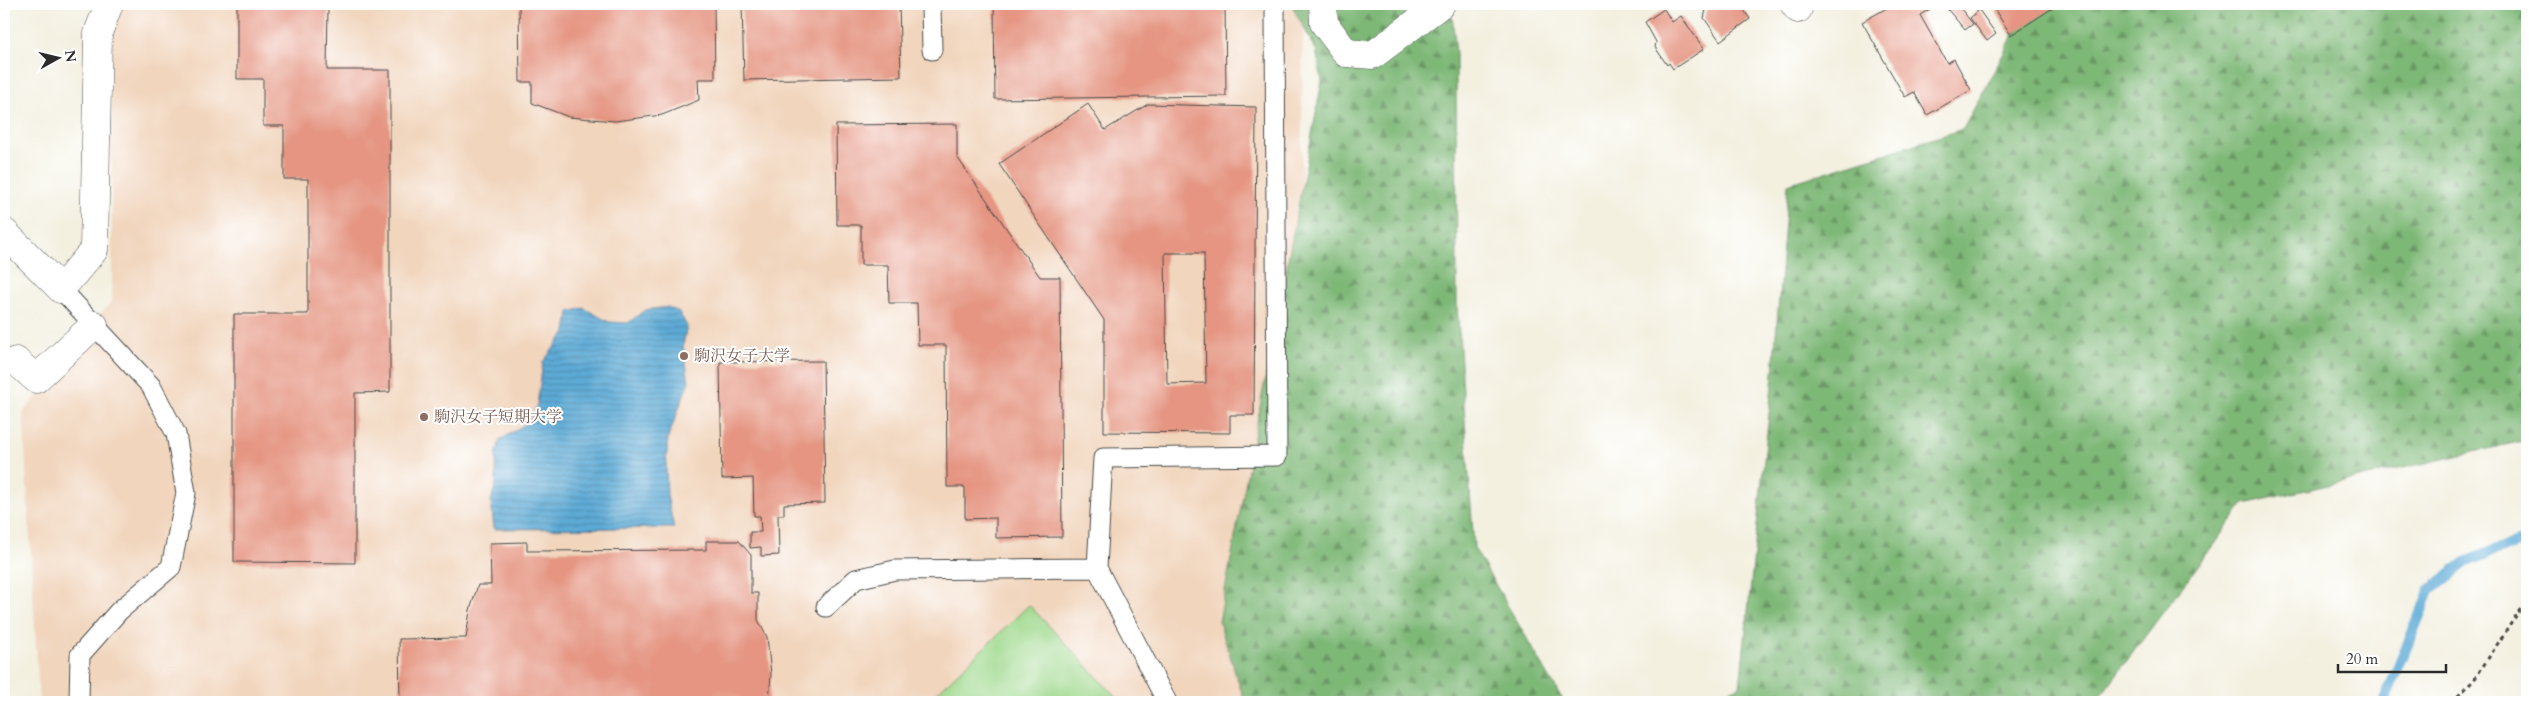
<svg xmlns="http://www.w3.org/2000/svg" width="2531" height="706" viewBox="0 0 2531 706" font-family="Cardo,'Noto Serif JP',serif">
<style>
.built{fill:#f1d5bd}
.forest{fill:url(#forest-firs);stroke:#547251}
.pitch{fill:#9ed88b;stroke:#64825b}
.water{fill:url(#water-rules);stroke:#446a80}
.lines{fill:none;stroke-linecap:round;stroke-linejoin:round}
.stream{stroke:#5daad6;stroke-width:11}
.building{fill:#e59582;fill-rule:evenodd}
.lane-casing{stroke:#494946;stroke-width:21}
.street-casing{stroke:#494946;stroke-width:29}
.secondary-casing{stroke:#494946;stroke-width:29}
.path{stroke:#494946;stroke-width:3;stroke-dasharray:4 4;stroke-linecap:butt}
.lane{stroke:#fff;stroke-width:19}
.street{stroke:#fff;stroke-width:28}
.secondary{stroke:#fff;stroke-width:28}
.education-dot{fill:#8d6e63;stroke:#fff;stroke-width:2}
.labels{text-anchor:middle;dominant-baseline:central;stroke-width:4;stroke-linejoin:round;paint-order:stroke}
.education-label{font-size:16px;fill:#785e54;stroke:#fff;text-anchor:start}
</style>
<defs>
<pattern id="forest-firs" width="22" height="20" patternUnits="userSpaceOnUse" patternTransform="scale(1.25)"><rect width="22" height="20" fill="#7eb877"/><path d="M5 1l3.5 6h-7zM16 11l3.5 6h-7z" fill="#679662"/></pattern>
<pattern id="water-rules" width="6" height="5" patternUnits="userSpaceOnUse" patternTransform="scale(1.25)"><rect width="6" height="5" fill="#5daad6"/><path d="M0 2.5h6" fill="none" stroke="#4d8bae"/></pattern>
</defs>
<rect width="100%" height="100%" fill="#fff"/>
<filter id="ink" filterUnits="userSpaceOnUse"><feTurbulence type="fractalNoise" baseFrequency=".02" numOctaves="2"/><feDisplacementMap in="SourceGraphic" scale="10" xChannelSelector="R" yChannelSelector="G"/><feConvolveMatrix kernelMatrix="1 2 1 2 8 2 1 2 1" color-interpolation-filters="sRGB"/></filter>
<filter id="wash" filterUnits="userSpaceOnUse"><feTurbulence type="fractalNoise" baseFrequency=".0096" numOctaves="4" result="noise"/><feDisplacementMap in="SourceGraphic" scale="20" xChannelSelector="R" yChannelSelector="G"/><feGaussianBlur stdDeviation="1.12" result="paint"/><feColorMatrix in="noise" values="0 0 0 0 0 0 0 0 0 0 0 0 0 0 0 0 0 1.4 0 .05"/><feComposite in="paint" operator="in"/></filter>
<g filter="url(#wash)">
<rect width="100%" height="100%" fill="#f3f0e0"/>
<!-- built -->
<path class="built" d="M123,4H1303L1298,702H39L23,413L112,300L111,34Z"/>
<!-- forest -->
<path class="forest" d="M1291,4H1451L1456,54L1457,305L1474,548L1564,702H1245L1219,622L1322,81L1316,50Z
M2030,4H2527V440L2244,504L2096,702H1696L1740,686L1772,385L1788,184L1963,129Z"/>
<!-- pitch -->
<path class="pitch" d="M1029,605L1121,702H927Z"/>
<!-- water -->
<path class="water" d="M668,307L679,312L687,326L683,345L689,381L668,438L666,466L667,495L674,528L494,529L491,501L496,483V454L500,440L530,421L537,405L543,362L566,332L569,312L584,308L609,322L628,323L645,310Z"/>
<g class="lines">
<!-- stream -->
<path class="stream" d="M2384,702L2430,590L2466,562L2495,550L2527,541"/>
</g>
<g id="blocks">
<!-- building -->
<path class="building" d="M237,4H328L327,70H390V392L355,393V563L234,562V314H308V179H284V126H263V79H237Z
M519,4H714L715,79H698L699,100L662,115L615,121L569,117L532,103V82H520Z
M742,4H899L901,77L744,80Z
M994,4H1225L1226,96L995,99Z
M1702,4H1746L1742,7L1750,19L1720,41L1704,18L1706,10Z
M1894,4H1927L1930,9L1920,15L1947,63L1954,59L1971,90L1927,115L1914,92L1905,97L1862,22Z
M1943,4H1957L1973,24L1965,30Z
M1991,4H2059L2011,35Z
M1664,9L1672,22L1681,16L1704,49L1673,69L1669,63L1667,65L1655,47L1656,42L1645,22Z
M1979,10L1996,34L1987,41L1970,18Z
M1088,104L1105,130L1148,104L1256,107L1254,415H1230V433L1104,432V320L999,164ZM1165,253H1204L1206,383L1167,384Z
M957,124V157L1040,277H1060L1062,537L996,538V518L965,519V487H947L946,345H918L917,303H889L888,265H861V225H837L836,125Z
M823,361L825,503L784,504V515H778L779,555L761,556V547L750,548V532H761L760,516H754L753,478L722,479L720,362Z
M706,541H739L751,555V593H758V620L767,637L771,674L769,702H400L399,639L466,638L470,610L478,585H491L490,543L527,542V551L706,550Z"/>
</g>
</g>
<g filter="url(#ink)">
<use href="#blocks" fill-opacity="0" stroke="#494946" stroke-width="1"/>
<g class="lines">
<defs>
<path id="lane" d="M931,4L932,50
M61,289L151,386L176,434L186,493L171,567L119,611L80,655L79,702
M826,607L856,579L895,570L1097,568
M1167,702L1097,568L1103,458L1277,456L1275,4"/>
<path id="street" d="M1323,4L1324,23L1346,53L1373,55L1441,4
M1794,4L1798,9
M61,289L94,250L98,33L109,4
M16,361L36,379L94,325"/>
<path id="secondary" d="M4,232L61,289"/>
</defs>
<!-- lane casing -->
<use href="#lane" class="lane-casing"/>
<!-- street casing -->
<use href="#street" class="street-casing"/>
<!-- secondary casing -->
<use href="#secondary" class="secondary-casing"/>
<!-- path -->
<path class="path" d="M2452,702L2474,680L2527,599"/>
<!-- lane -->
<use href="#lane" class="lane"/>
<!-- street -->
<use href="#street" class="street"/>
<!-- secondary -->
<use href="#secondary" class="secondary"/>
</g>
</g>
<!-- markers -->
<g class="education-dot">
<circle cx="684" cy="356" r="5"/>
<circle cx="424" cy="417" r="5"/>
</g>
<g class="labels">
<!-- education labels -->
<g class="education-label">
<text x="694" y="356">駒沢女子大学</text>
<text x="434" y="417">駒沢女子短期大学</text>
</g>
</g>
<!-- margin -->
<rect width="2531" height="706" fill="none" stroke="#fff" stroke-width="20"/>
<!-- north arrow -->
<g transform="translate(58 58) rotate(82)" stroke="#ffffff" stroke-width="4" paint-order="stroke">
<path d="M0-4L9 19L0 12L-9 19Z" fill="#2b2b2b"/>
<text y="-8" font-size="14" font-weight="bold" text-anchor="middle" fill="#2b2b2b">N</text>
</g>
<!-- scale -->
<path d="M2338 664v8h108v-8" fill="none" stroke="#2b2b2b" stroke-width="2.5"/>
<text x="2346" y="664" font-size="15" fill="#2b2b2b" stroke="#ffffff" stroke-width="4" paint-order="stroke">20 m</text>
</svg>
